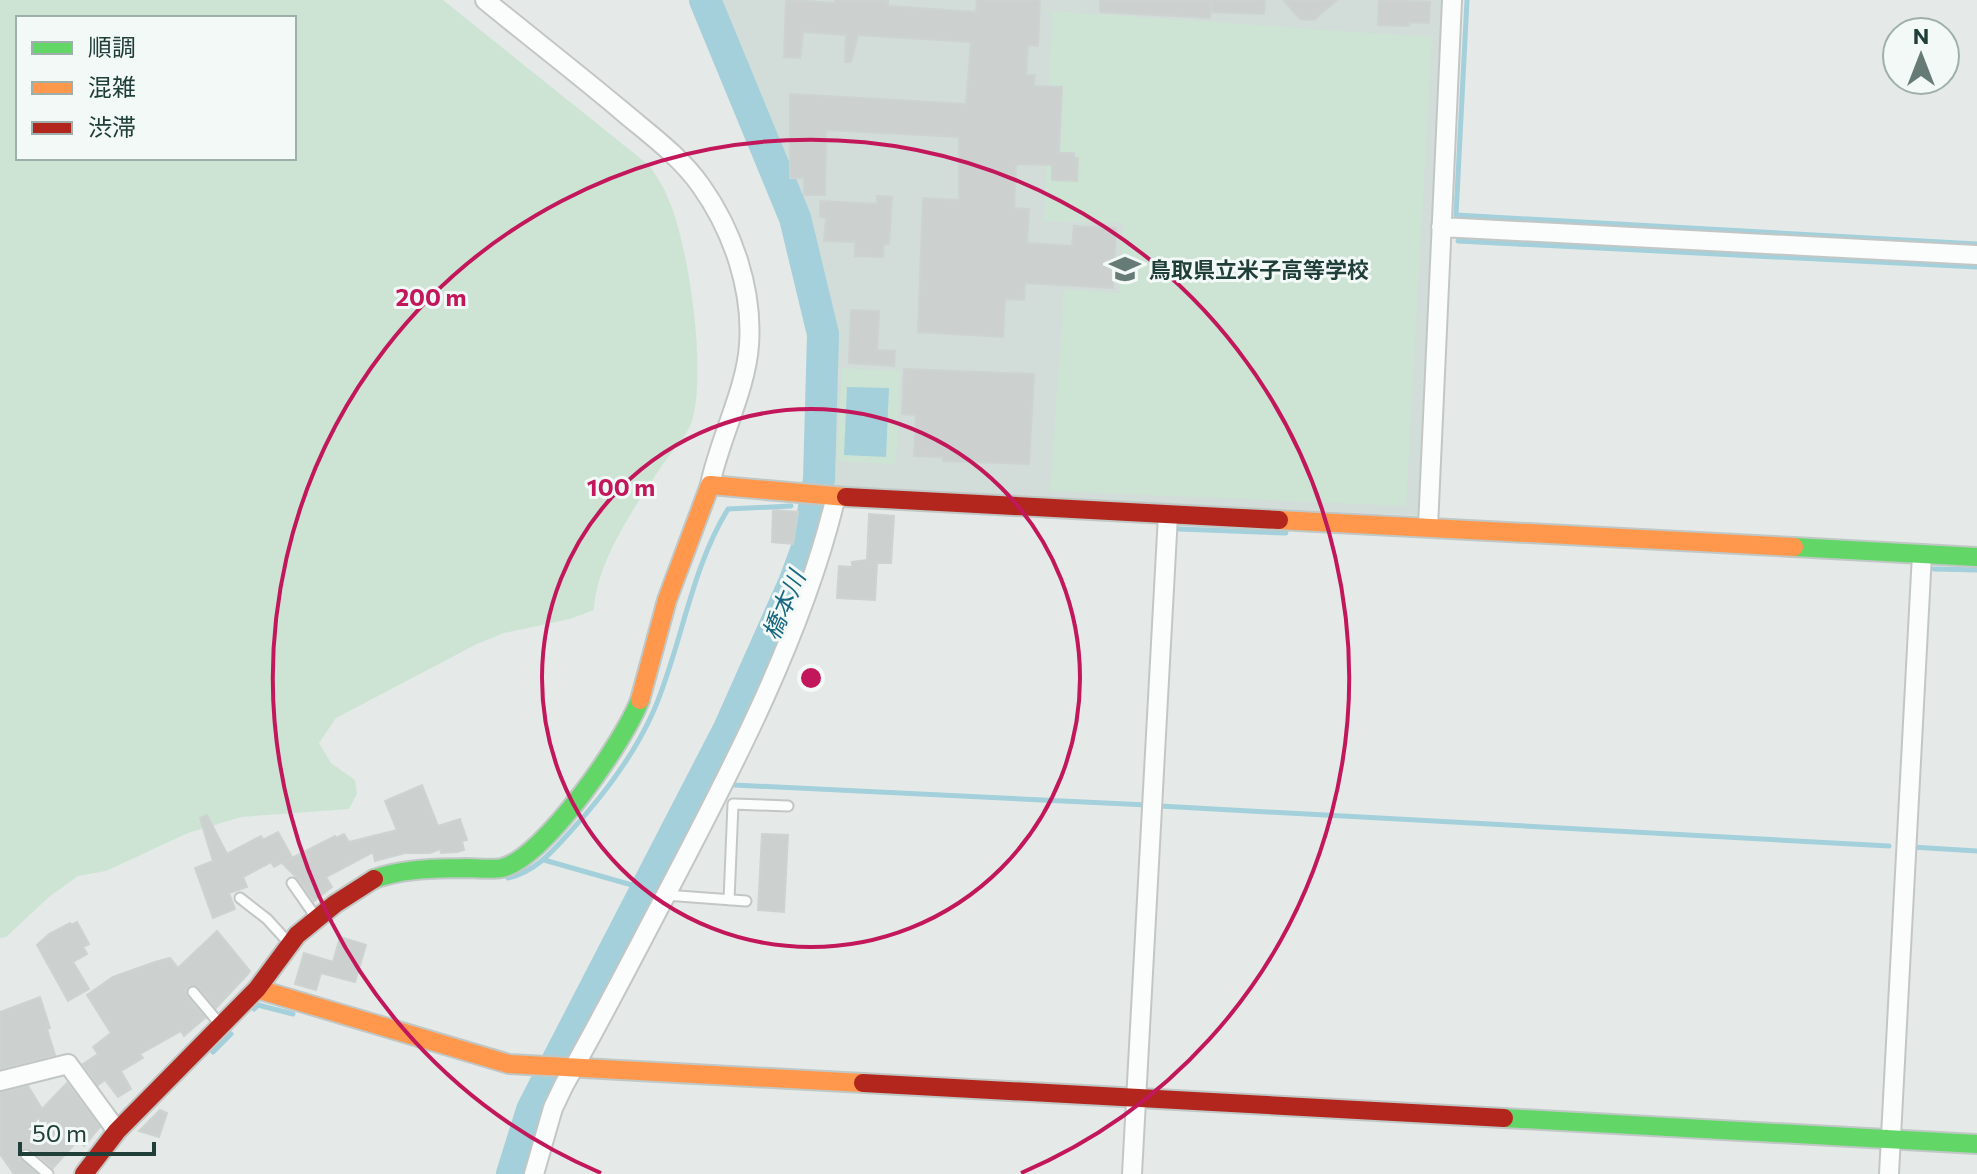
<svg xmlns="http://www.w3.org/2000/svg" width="1977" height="1174" viewBox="0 0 1977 1174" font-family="Commissioner,'Noto Sans JP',sans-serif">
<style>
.built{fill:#d2dcd8}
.green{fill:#cde4d5;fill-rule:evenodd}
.water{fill:#a3d0db}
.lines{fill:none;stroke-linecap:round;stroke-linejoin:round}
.stream{stroke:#a3d0db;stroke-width:5}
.river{stroke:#a3d0db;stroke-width:32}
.building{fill:#ccd1cf;stroke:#cdd3d1;stroke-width:2}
.lane-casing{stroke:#c2c7c5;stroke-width:13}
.street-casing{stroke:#c2c7c5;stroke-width:22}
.fast-casing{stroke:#c0c8c6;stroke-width:22}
.slow-casing{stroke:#c0c8c6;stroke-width:22}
.jam-casing{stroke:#c0c8c6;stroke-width:22}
.lane{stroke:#fbfcfc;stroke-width:9}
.street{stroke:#fbfcfc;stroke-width:18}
.fast{stroke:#63d668;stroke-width:18}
.slow{stroke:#ff974d;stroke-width:18}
.jam{stroke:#b3261e;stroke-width:18}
.ring{fill:none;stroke:#c2185b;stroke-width:4}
.labels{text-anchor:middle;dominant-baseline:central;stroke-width:6;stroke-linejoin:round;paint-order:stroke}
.poi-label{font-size:22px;font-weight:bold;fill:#213f39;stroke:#f3f9f7;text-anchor:start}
.water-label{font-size:24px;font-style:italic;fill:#18687f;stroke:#f3f9f7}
.centre{fill:#c2185b;stroke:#f3f9f7;stroke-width:4}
.ring-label{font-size:24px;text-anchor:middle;font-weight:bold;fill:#c2185b;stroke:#f3f9f7;stroke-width:6;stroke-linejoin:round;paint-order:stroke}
</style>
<rect width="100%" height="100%" fill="#e5eae8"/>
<!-- built -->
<path class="built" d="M714,0H1447L1423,516L824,488L833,345L801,218Z"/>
<!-- green -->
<path class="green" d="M0,0H443L650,166C656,176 664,187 668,198C689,245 707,372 692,421C687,437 670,453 661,467C635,506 596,563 594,610L570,619L504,633L477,644L336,718L319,743L331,763L355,780L357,794L349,809L241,817L188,833L106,871L78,876L49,897L6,937L0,938ZM18,18H294V158H18Z
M1052,11L1432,37L1406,506L1050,491L1064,289L1120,293L1123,223L1044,221Z
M842,368L900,371L896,464L837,461Z"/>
<!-- water -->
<path class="water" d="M847,387L889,388L886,457L844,455Z"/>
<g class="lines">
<!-- stream -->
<path class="stream" d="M1467,0L1456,215L1977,244
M1458,241L1977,267
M1179,529L1286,533
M1934,569L1977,570
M734,785L1147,805
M1160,806L1889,846
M1912,847L1977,851
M544,860L646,889
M508,878C535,872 552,852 570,832C603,796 634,756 654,710C682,645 690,571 728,509L791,506
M254,1009L258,1005L293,1014
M213,1052L231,1034"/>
<!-- river -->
<path class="river" d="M512,1174L532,1110L729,729L794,583L807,548L819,479L823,334L795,218L705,0"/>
</g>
<!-- building -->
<path class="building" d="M786,0L835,3V0H888V6L976,12L977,0H1040L1038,46L1028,45L1026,75H1035L1034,86L1062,87L1059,153H1074V158H1078L1077,181L1052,180V165L1016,164L1014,208L1029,209L1027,243L1072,246L1074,226L1116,228L1113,288L1025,283L1024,300L1005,299L1003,337L918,332L923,198L959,200V137L826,130L825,195H804V178H790V94L966,104L971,42L858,35L851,62H845L846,35L803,32L800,58L784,57Z
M1100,0H1211L1210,18L1100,12Z
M1212,0H1265L1264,14L1212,12Z
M1283,0H1337L1314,20L1300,19Z
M1379,0L1430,2L1429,23L1409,22V26L1378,25Z
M877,196L892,197L889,244H884L883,257L855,256V242L824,241L826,218L820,217V201L877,204Z
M851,310L879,311L877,350L895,351L894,366L849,363Z
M904,369L1034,374L1029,464L943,461V457L914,456L916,415L902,414Z
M773,510L798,512L793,544L772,542Z
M869,514L894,516L891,563H877L875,600L837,598L839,566L852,567V562L867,560Z
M422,785L438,826L460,819L467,840L462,841L464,850L457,852L441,853L440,849L430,853H405L375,861L373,852L326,877L332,887L314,901L298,879L282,863L335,836L336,838L344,834L349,842L397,830L385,801Z
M207,815L227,854L261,836L263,840L278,832L292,857L274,867L271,862L243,877L247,887L229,893L235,909L213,918L195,868L213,861L200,818Z
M762,834L788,835L784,912L758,910Z
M77,922L89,944L83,947L87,954L73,962L89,989L68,1001L37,945L49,934L70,923L71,925Z
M217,931L250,971L248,974L216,1008L198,987L189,986L186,990L187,996L205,1018L184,1036L181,1031L140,1054L143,1058L121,1071L131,1089L118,1097L105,1080L98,1085L83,1064L98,1054L93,1047L111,1033L87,995L113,977L155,962L170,958L178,968Z
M340,937L366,945L355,982L321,973L316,990L295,984L304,953L333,962Z
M40,997L50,1028L47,1029L55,1055L0,1069V1012Z
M67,1083L100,1127L84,1146L78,1140L53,1168L31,1149L23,1148L19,1153V1158L37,1174H14L0,1154V1093L28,1086L42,1109Z
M160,1110L167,1113L159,1137L139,1131Z"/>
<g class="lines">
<defs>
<path id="lane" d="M292,883L315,916
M665,895L746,901
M240,898L267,919L288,942
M729,900L733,804L788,806
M193,992L219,1023
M26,1155L48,1174"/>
<path id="street" d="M485,0C530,37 577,73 622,111C649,134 680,156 701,186C733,231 753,290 749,345C746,390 719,440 710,485
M1441,227L1977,255
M1428,527L1452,0
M0,1081L68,1064L117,1131
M534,1174L553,1108L564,1085C601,1020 635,953 670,887C734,765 804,631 836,496
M1132,1174L1168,515
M1889,1174L1922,554"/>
<path id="fast" d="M1794,547L1977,557
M374,879C405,868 433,869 465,868C477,868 491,870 502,868C544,858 625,740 640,700
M1504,1118L1977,1144"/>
<path id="slow" d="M1279,520L1794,547
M640,700L667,600L710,485L846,497
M257,989L509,1064L863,1083"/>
<path id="jam" d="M846,497L1279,520
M863,1083L1504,1118
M84,1174L117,1131L257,989L297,935L335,904L374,879"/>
</defs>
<!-- lane casing -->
<use href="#lane" class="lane-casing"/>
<!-- street casing -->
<use href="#street" class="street-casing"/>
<!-- fast casing -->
<use href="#fast" class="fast-casing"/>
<!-- slow casing -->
<use href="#slow" class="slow-casing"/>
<!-- jam casing -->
<use href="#jam" class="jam-casing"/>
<!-- lane -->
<use href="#lane" class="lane"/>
<!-- street -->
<use href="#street" class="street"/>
<!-- fast -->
<use href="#fast" class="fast"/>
<!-- slow -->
<use href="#slow" class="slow"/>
<!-- jam -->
<use href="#jam" class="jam"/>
</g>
<!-- distance rings -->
<g class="ring">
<circle cx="811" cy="678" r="269"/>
<path d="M601 1173A538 538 0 1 1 1021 1173"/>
</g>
<!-- icons -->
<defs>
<symbol id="school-bare" viewBox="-9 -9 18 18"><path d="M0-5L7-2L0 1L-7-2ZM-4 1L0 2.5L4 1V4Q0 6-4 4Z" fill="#667b76" stroke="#f3f9f7" stroke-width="2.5" paint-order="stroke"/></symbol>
</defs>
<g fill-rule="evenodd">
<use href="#school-bare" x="1103" y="247" width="44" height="44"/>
</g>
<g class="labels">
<!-- poi labels -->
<g class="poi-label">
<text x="1149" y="269">鳥取県立米子高等学校</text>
</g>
<!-- water labels -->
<g class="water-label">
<text transform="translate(783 605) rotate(-67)">橋本川</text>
</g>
</g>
<circle cx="811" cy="678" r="12" class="centre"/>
<g class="ring-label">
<text x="431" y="306">200 m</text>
<text x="621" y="496">100 m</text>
</g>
<!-- legend -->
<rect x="16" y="16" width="280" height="144" fill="#f3f9f7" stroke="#9fafab" stroke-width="2"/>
<rect x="32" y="42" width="40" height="12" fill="#63d668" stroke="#9fafab" stroke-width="2"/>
<text x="88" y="56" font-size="24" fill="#213f39">順調</text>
<rect x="32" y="82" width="40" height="12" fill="#ff974d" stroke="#9fafab" stroke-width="2"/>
<text x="88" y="96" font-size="24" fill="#213f39">混雑</text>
<rect x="32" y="122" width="40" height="12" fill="#b3261e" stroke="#9fafab" stroke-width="2"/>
<text x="88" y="136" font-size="24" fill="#213f39">渋滞</text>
<!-- north arrow -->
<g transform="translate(1921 56)"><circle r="38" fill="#f3f9f7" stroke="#9fafab" stroke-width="2"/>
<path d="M0-6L14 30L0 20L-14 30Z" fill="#667b76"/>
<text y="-12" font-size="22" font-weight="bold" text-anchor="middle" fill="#213f39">N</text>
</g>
<!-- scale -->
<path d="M20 1142v12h134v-12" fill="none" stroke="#213f39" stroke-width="4"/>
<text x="32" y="1142" font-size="24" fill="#213f39" stroke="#f3f9f7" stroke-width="6" paint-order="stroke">50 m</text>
</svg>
